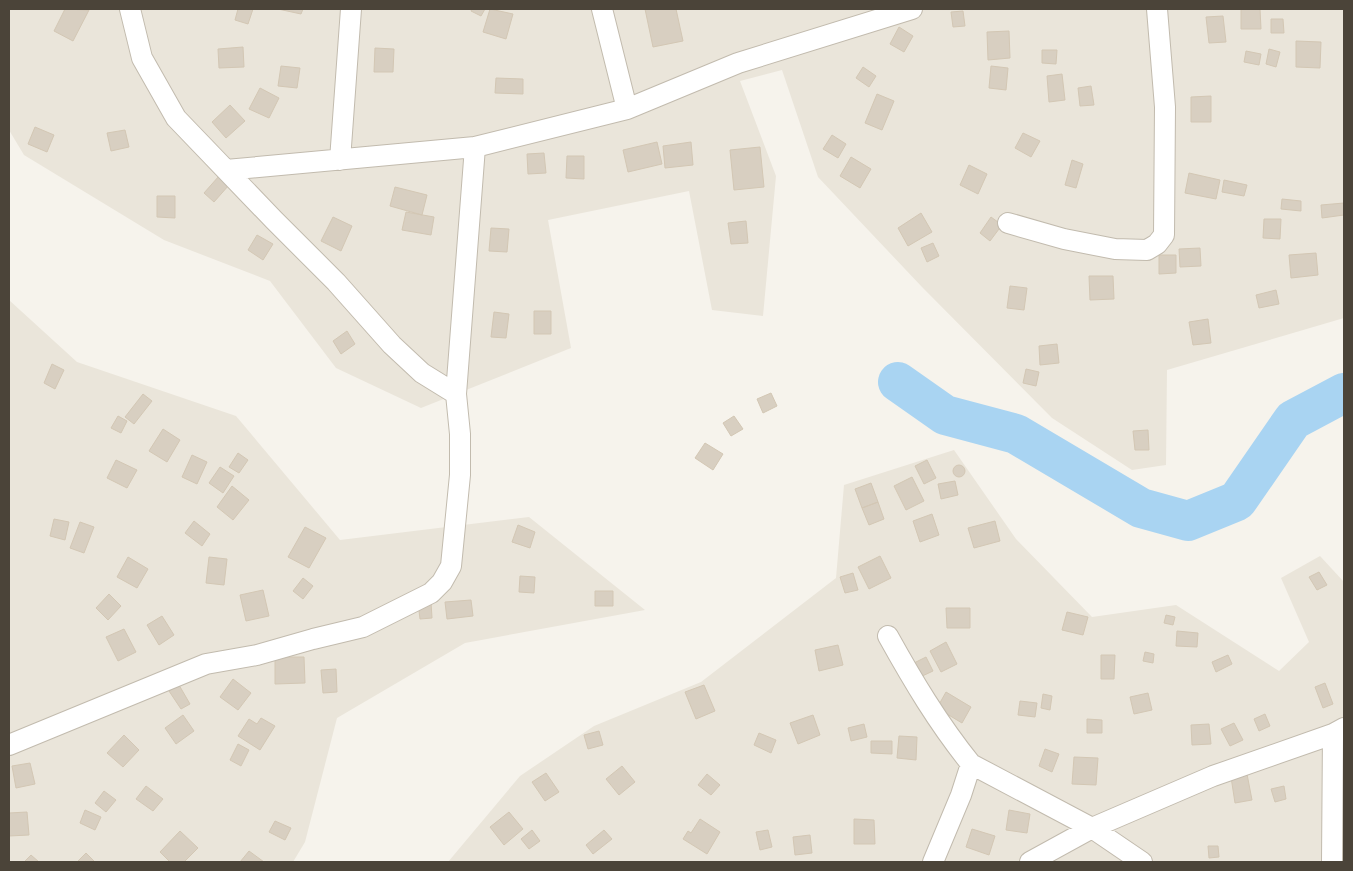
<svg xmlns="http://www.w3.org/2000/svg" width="1353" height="871" viewBox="0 0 1353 871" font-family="'Public Sans',sans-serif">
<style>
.residential{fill:#eae5da}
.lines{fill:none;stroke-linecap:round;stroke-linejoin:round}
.river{stroke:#a9d4f2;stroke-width:40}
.building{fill:#d8cfc1;stroke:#d3c7b4}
.minor-casing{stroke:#c2bbae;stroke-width:22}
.minor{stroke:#fff;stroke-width:20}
</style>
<rect width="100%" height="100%" fill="#f6f3ec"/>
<!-- residential -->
<path class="residential" d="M9,9H1344V318L1167,370L1166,465L1132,470L1052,418L922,287L818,177L782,70L740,81L776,176L763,316L712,310L689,191L548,220L571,348L421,408L336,368L270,281L164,240L24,155L9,130Z
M9,300L77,362L236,416L340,540L529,517L645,610L465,643L337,718L305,842L293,862H9Z
M954,450L1016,539L1092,617L1176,605L1279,671L1309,642L1281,578L1320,556L1344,582V862H448L520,776L594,726L701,682L836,578L844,485Z"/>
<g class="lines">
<!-- river -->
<path class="river" d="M898,382L945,415L1016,434L1141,508L1188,521L1237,501L1293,420L1344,393"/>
</g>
<!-- building -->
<path class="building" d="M65,9L89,10L73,41L54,31Z
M238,9H253L248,24L235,20Z
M278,9H303L301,14Z
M472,9H485L481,16L471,11Z
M490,9L513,14L506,39L483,32Z
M645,9H676L683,41L653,47Z
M1241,9H1260L1261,29H1241Z
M963,11L965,26L953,27L951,12Z
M1223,16L1226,42L1209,43L1206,17Z
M1271,19H1283L1284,33H1271Z
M899,27L913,36L904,52L890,44Z
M1009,31L1010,58L988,60L987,32Z
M1296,41L1321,42L1320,68L1296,67Z
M243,47L244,67L219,68L218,49Z
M375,48L394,49L393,72H374Z
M1269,49L1280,52L1276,67L1266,64Z
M1042,50H1057L1056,64L1042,63Z
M1246,51L1261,54L1259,65L1244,62Z
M281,66L300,68L297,88L278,86Z
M991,66L1008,68L1006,90L989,88Z
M863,67L876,76L869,87L856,78Z
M1062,74L1065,100L1049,102L1047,76Z
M496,78L523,79V94L495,93Z
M1091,86L1094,105L1080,106L1078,88Z
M260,88L279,98L269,118L249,109Z
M877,94L894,101L882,130L865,123Z
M1211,96V122H1191V97Z
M230,105L245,121L226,138L212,122Z
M35,127L54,135L47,152L28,144Z
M125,130L129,147L111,151L107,133Z
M1023,133L1040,141L1031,157L1015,148Z
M832,135L846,144L838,158L823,149Z
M657,142L662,164L628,172L623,150Z
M691,142L693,165L665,168L663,146Z
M760,147L764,187L734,190L730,150Z
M544,153L546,173L528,174L527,154Z
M567,156H584V179L566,178Z
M851,157L871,169L860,188L840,176Z
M1072,160L1083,164L1076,188L1065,185Z
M969,165L987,174L978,194L960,185Z
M1189,173L1220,180L1216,199L1185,193Z
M219,176L229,185L214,202L204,193Z
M1224,180L1247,185L1244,196L1222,192Z
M395,187L427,195L422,215L390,206Z
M157,196H175V218L157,217Z
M1282,199L1301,201V211L1281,209Z
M1344,203V215L1322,218L1321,205Z
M406,212L434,217L431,235L402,230Z
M921,213L932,232L908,246L898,228Z
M333,217L352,226L341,251L321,241Z
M991,217L1002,225L990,241L980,233Z
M1264,219H1281L1280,239L1263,238Z
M746,221L748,243L731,244L728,223Z
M491,228L509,229L507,252L489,251Z
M257,235L273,244L263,260L248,250Z
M933,243L939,256L927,262L921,248Z
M1200,248L1201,266L1180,267L1179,249Z
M1316,253L1318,275L1291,278L1289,255Z
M1159,255H1176V273L1159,274Z
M1089,276H1113L1114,299L1090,300Z
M1010,286L1027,288L1024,310L1007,308Z
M1276,290L1279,304L1259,308L1256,295Z
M534,311H551V334H534Z
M494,312L509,314L506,338L491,337Z
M1208,319L1211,343L1193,345L1189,322Z
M347,331L355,344L341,354L333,341Z
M1057,344L1059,363L1040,365L1039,346Z
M52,364L64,370L55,389L44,383Z
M1026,369L1039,372L1036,386L1023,383Z
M771,393L777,406L763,413L757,399Z
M143,394L152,401L134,424L125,417Z
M118,416L127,421L121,433L111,428Z
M734,416L743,429L731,436L723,423Z
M163,429L180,440L167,462L149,451Z
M1148,430L1149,450H1135L1133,431Z
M705,443L723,454L713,470L695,458Z
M238,453L248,460L239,473L229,467Z
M192,455L207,462L197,484L182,477Z
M116,460L137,470L127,488L107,478Z
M927,460L936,478L924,484L915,466Z
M953 471a6 6 0 1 1 12 0a6 6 0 1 1-12 0Z
M220,467L234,476L223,493L209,483Z
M912,477L924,501L906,510L894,486Z
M955,481L958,495L941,499L938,484Z
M871,483L878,502L862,508L855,489Z
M232,486L249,500L233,520L217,507Z
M878,502L884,519L869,525L862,508Z
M932,514L939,535L920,542L913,521Z
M54,519L69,522L65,540L50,536Z
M194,521L210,534L202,546L185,533Z
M995,521L1000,541L974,548L968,528Z
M80,522L94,527L84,553L70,548Z
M518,525L535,532L530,548L512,542Z
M305,527L326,538L309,568L288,557Z
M880,556L891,578L869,589L858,567Z
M128,557L148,569L137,588L117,577Z
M209,557L227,559L224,585L206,583Z
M1319,572L1327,585L1317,590L1309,577Z
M853,573L858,590L845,593L840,577Z
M520,576L535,577L534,593L519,592Z
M303,578L313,586L303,599L293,591Z
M263,590L269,616L246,621L240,595Z
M595,591H613V606H595Z
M109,594L121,606L108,620L96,608Z
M471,600L473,616L447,619L445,602Z
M431,602L432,618L420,619L418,603Z
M946,608H970V628H947Z
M1067,612L1088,617L1083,635L1062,630Z
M1166,615L1175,617L1173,625L1164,623Z
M162,616L174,635L159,645L147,625Z
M124,629L136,652L118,661L106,637Z
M1177,631L1198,633L1197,647L1176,646Z
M946,642L957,664L941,672L930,651Z
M838,645L843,665L819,671L815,650Z
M1145,652L1154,654L1153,663L1143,661Z
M1101,655H1115L1114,679H1101Z
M1228,655L1232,664L1216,672L1212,662Z
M275,657H304L305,683L275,684Z
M926,657L933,671L918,678L912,664Z
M336,669L337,692L323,693L321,670Z
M233,679L251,693L238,710L220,697Z
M1325,683L1333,704L1323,708L1315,687Z
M179,685L190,704L181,709L169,691Z
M704,685L715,711L696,719L685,692Z
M946,692L971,707L962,723L937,708Z
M1148,693L1152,710L1134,714L1130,697Z
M1043,694L1052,696L1050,710L1041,708Z
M1020,701L1037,703L1035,717L1018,715Z
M1265,714L1270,726L1259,731L1254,719Z
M183,715L194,731L176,744L165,728Z
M813,715L820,735L798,744L790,723Z
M261,718L275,726L260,750L238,736L249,719L257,724Z
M1087,719L1102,720V733H1087Z
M1234,723L1243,740L1230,746L1221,729Z
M864,724L867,737L851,741L848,728Z
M1209,724L1211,744L1192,745L1191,725Z
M599,731L603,745L588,749L584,735Z
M759,733L776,740L771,753L754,745Z
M124,735L139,750L123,767L107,753Z
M899,736L917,737L916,760L897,758Z
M871,741H892V754L871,753Z
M238,744L249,750L241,766L230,760Z
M1045,749L1059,754L1052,772L1039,766Z
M1074,757L1098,758L1096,785L1072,784Z
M30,763L35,784L16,788L12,766Z
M622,766L635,782L619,795L606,779Z
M546,773L559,792L545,801L532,782Z
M707,774L720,785L711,795L698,785Z
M1247,774L1252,800L1235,803L1231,777Z
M146,786L163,799L153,811L136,799Z
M1284,786L1286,799L1275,802L1271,789Z
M104,791L116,800L106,812L95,803Z
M85,810L101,817L95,830L80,823Z
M1009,810L1030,814L1027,833L1006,830Z
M27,812L29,835L9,836V813Z
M509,812L523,829L504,845L490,827Z
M700,819L720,832L707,854L683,839L688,831L691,833Z
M854,819L874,820L875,844H854Z
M275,821L291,828L285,840L269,832Z
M972,829L995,836L989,855L966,847Z
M532,830L540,841L529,849L521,839Z
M604,830L612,839L593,854L586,845Z
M768,830L772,847L760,850L756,832Z
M180,831L198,848L184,862H170L160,852Z
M810,835L812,853L795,855L793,837Z
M1208,846H1218L1219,857L1209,858Z
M249,851L264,862H240Z
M86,853L95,862H77Z
M31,855L39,862H24Z"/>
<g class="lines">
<defs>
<path id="minor" d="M602,9L627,109
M340,160L351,9
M226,170L475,147L627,109L738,63L912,9
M1008,223L1064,239L1115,249L1147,250L1157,244L1164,235L1165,107L1157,9
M456,394L475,147
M888,636C913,681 938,723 971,764
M9,745L206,664L257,655L313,639L363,627L431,593L442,582L451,566L460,475V434L456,394L422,373L392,345L336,282L274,220L176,118L142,58L130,9
M933,862L961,795L971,764L1092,828L1142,862
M1030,862L1092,828L1213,776L1333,734L1344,728
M1332,862L1333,734"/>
</defs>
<!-- minor casing -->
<use href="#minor" class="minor-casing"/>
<!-- minor -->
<use href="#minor" class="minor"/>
</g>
<!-- border -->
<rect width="1353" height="871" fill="none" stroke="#4b4439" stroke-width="20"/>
</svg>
